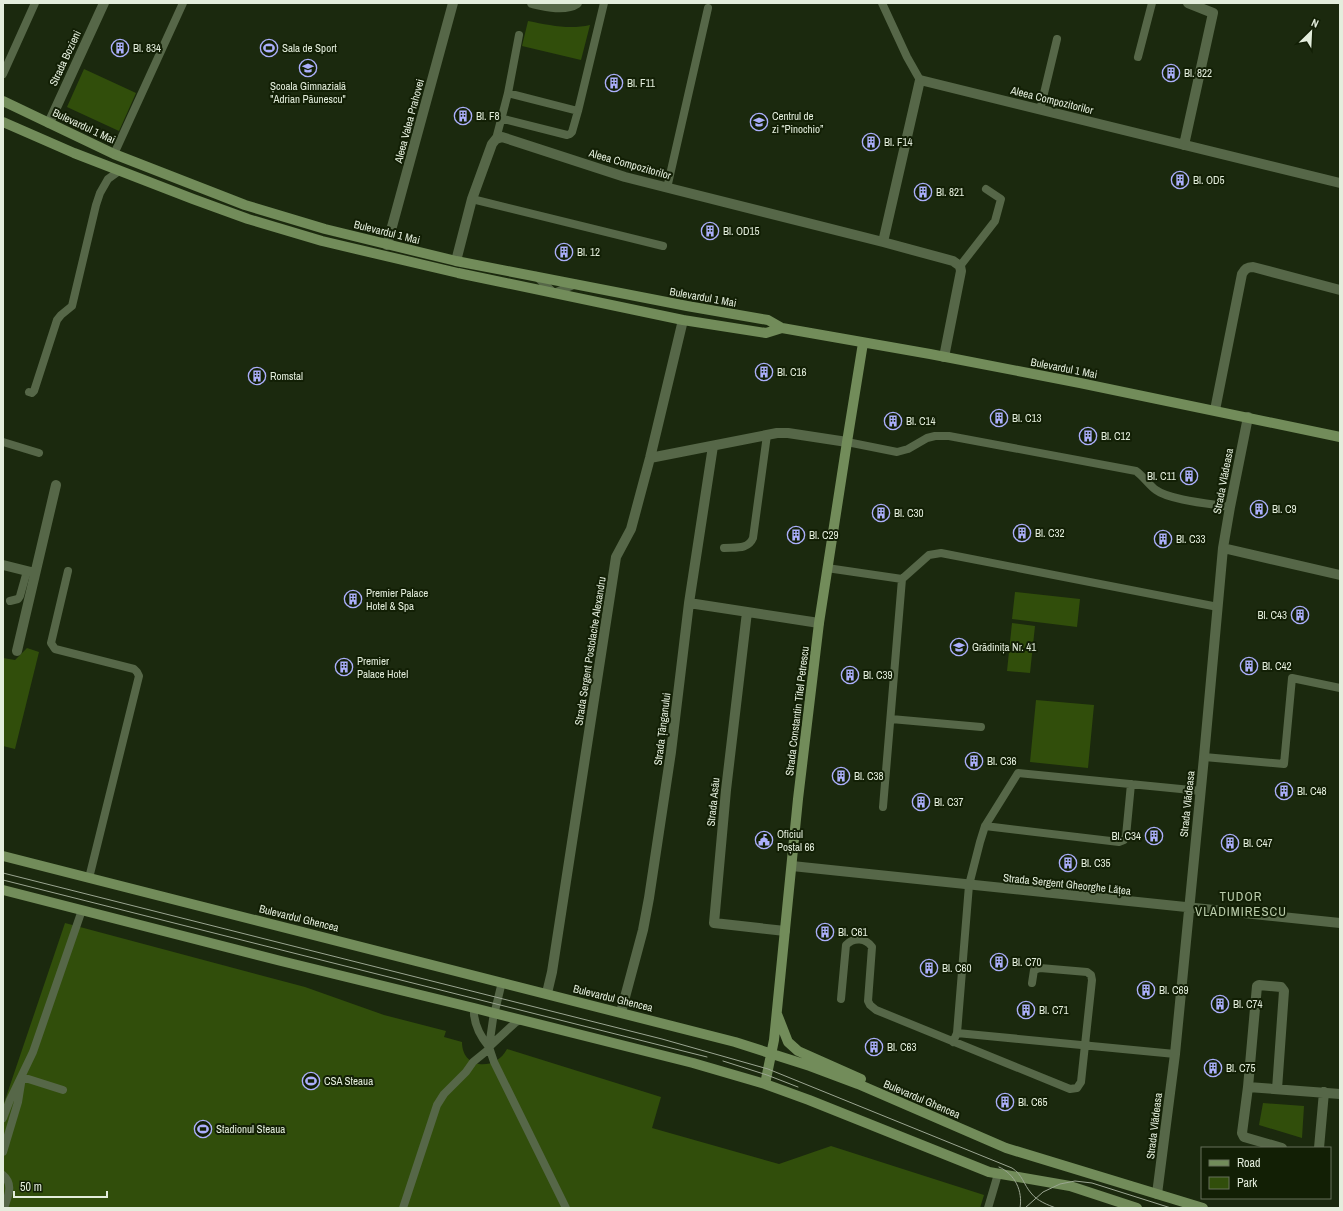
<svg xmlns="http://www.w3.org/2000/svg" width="1343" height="1211" viewBox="0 0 1343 1211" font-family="'Archivo Narrow',sans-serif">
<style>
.green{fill:#314e0b}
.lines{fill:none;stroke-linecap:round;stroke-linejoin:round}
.lane{stroke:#566748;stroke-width:8}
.street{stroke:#566748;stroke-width:10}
.secondary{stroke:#728c5a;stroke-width:10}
.tram{stroke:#9ba692;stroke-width:1}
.labels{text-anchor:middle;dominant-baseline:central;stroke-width:4;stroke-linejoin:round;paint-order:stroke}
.poi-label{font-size:11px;fill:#e3eddc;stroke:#121f05;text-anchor:start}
.street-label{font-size:11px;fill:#e3eddc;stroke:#121f05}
.quarter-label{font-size:13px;letter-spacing:1px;fill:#baccab;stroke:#121f05}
</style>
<rect width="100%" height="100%" fill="#1b290e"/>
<!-- green -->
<path class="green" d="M528,21C549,25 569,30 590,25L581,60L522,46Z
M84,69L136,93L119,131L67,107Z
M1015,592L1080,599L1077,627L1012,619Z
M1012,623L1035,626L1030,673L1007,671Z
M27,648L39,652L15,749L3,746V658L15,660Z
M1036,700L1094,705L1088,768L1030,762Z
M65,923L305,987L384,1015L446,1031L444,1037L462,1042C462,1070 496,1071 507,1049L661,1097L652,1128L779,1164L831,1146L984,1195L980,1208H3V1106Z
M1263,1103L1304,1106L1302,1138L1259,1125Z"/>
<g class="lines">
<!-- lane -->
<path class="lane" d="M882,3L907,57L920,80
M1138,57L1152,3
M3,74L35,3
M508,93L578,111
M1040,110L1057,39
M500,118L567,135L570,134L572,132L578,111L604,3
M496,139L508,93L519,35
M114,154L183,3
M667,188L708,8
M472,199L663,246
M960,266L995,221L1001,199L986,189
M536,276L554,293L576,284
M29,392L32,393L34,391L57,320L61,315L72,306L96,205L100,193L108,179L119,171
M3,442L39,453
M847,442L897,452L908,449L927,438L935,436H949L1136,471C1144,477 1149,485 1156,490C1169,500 1212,504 1230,507
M724,548C735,547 748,550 753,538L767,435
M827,568L902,579L929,555L941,553L1218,607
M68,571L51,643L55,649L134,669L137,672L139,676L89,878
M10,601L18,599L20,596L27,571
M891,719L981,727
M1204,757L1284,764L1292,678L1340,688
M883,807L902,579
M985,826L1119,842L1124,840L1126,836L1131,784
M502,982L493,1019L489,1047L494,1062L566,1208
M841,999L846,945C854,937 866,938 872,947L868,1001L870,1005L876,1010L1070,1089L1077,1088L1081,1082L1092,980L1091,975L1087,972L1040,968L1034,970L1032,983
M474,1008C473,1022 480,1036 489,1047
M957,1033L1175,1054
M953,1042L957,1033L969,885L980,842L985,826L1018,773L1201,791
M489,1047L516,1022L521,1020
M3,1118L10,1100L33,1052L82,910
M3,1152L18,1102L22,1077L63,1090
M3,1175C14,1184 8,1196 4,1208
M403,1208L437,1105L444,1094L466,1072L473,1062L489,1049
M988,1208L998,1174"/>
<!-- street -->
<path class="street" d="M532,3C545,6 565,11 577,3
M49,123L104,3
M1184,145L1213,13L1188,3
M883,242L920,80L1340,183
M387,245L453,3
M456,261L472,199L492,144L496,139L502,137L625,177L883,242L953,261L960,266L961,271L944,357
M1215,410L1242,274C1245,269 1247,267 1253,267L1340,290
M650,458L777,433H788L847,442
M1223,548L1340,575
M3,565L35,573
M689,603L819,623
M747,612L726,790L714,923L785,931
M17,651L56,485
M792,866L1340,923
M547,993L552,972L616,557L631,529L650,458L683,320
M621,1012L643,930L649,898L671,752L689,603L713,446
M1248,1087L1340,1094
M1277,1089L1284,991L1281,987L1259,985L1257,986L1248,1087L1242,1133L1244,1137L1282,1148
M1319,1148L1324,1092
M1157,1194L1175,1054L1204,757L1223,548L1230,507L1248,417"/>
<!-- secondary -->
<path class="secondary" d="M3,101L114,154L245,205L325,229L456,261L687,306L768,320L782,328L930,354L1080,383L1340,437
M3,122L74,153L193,199L248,219L322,241L458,273L683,320L766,333L782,328
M3,856L735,1042L810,1066L858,1084L1006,1148L1203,1208
M3,890L281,961L474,1008L693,1063L765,1084L809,1100L989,1172L1070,1186L1137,1208
M777,1014L788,1042L798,1051L861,1079
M765,1084L774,1040L798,799L819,623L847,442L863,343"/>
<!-- tram -->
<path class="tram" d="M3,873L662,1039L768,1069L1012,1168C1022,1174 1024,1185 1031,1193C1037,1201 1048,1205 1056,1208
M3,880L707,1057
M723,1061L767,1075L798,1087
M999,1167C1015,1174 1023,1191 1020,1208
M1025,1208L1043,1192L1060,1184L1075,1181L1092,1183L1171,1208"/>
</g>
<!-- icons -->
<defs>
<symbol id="building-ring" viewBox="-11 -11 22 22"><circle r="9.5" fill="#121f05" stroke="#abaffb" stroke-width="1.5"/><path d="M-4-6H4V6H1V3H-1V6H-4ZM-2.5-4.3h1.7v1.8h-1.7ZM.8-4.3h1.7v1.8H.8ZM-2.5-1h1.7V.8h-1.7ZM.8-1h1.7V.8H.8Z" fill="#abaffb"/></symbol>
<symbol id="stadium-ring" viewBox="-11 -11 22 22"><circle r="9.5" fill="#121f05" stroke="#abaffb" stroke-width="1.5"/><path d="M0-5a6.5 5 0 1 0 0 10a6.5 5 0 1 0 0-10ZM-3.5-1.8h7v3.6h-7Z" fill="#abaffb"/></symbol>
<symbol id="school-ring" viewBox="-11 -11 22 22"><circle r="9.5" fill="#121f05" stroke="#abaffb" stroke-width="1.5"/><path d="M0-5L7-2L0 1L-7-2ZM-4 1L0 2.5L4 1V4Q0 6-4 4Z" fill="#abaffb"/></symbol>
<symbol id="civic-ring" viewBox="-11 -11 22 22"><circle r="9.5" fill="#121f05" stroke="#abaffb" stroke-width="1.5"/><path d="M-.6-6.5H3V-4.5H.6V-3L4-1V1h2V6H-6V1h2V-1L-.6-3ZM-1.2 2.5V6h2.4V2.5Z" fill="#abaffb"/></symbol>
</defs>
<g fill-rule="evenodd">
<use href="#building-ring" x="110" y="38" width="20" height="20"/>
<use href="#stadium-ring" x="259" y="38" width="20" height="20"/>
<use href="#school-ring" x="298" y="58" width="20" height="20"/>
<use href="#building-ring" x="1161" y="63" width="20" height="20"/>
<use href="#building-ring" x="604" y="73" width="20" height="20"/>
<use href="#building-ring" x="453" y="106" width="20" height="20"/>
<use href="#school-ring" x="749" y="112" width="20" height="20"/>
<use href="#building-ring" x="861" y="132" width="20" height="20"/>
<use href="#building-ring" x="1170" y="170" width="20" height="20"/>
<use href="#building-ring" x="913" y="182" width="20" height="20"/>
<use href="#building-ring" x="700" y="221" width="20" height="20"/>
<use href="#building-ring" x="554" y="242" width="20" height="20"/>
<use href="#building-ring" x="754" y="362" width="20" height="20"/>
<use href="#building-ring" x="247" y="366" width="20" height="20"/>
<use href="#building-ring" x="989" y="408" width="20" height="20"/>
<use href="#building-ring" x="883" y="411" width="20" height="20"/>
<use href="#building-ring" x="1078" y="426" width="20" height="20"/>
<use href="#building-ring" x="1179" y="466" width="20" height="20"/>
<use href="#building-ring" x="1249" y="499" width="20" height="20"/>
<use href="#building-ring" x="871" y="503" width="20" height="20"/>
<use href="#building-ring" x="1012" y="523" width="20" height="20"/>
<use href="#building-ring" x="786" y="525" width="20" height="20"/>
<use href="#building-ring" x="1153" y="529" width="20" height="20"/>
<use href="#building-ring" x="343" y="589" width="20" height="20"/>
<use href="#building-ring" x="1290" y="605" width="20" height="20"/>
<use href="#school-ring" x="949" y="637" width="20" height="20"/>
<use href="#building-ring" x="1239" y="656" width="20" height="20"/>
<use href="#building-ring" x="334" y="657" width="20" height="20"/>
<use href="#building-ring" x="840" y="665" width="20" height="20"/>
<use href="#building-ring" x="964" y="751" width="20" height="20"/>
<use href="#building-ring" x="831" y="766" width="20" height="20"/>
<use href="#building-ring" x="1274" y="781" width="20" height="20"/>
<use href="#building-ring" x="911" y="792" width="20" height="20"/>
<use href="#building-ring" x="1144" y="826" width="20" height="20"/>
<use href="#civic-ring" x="754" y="830" width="20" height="20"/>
<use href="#building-ring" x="1220" y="833" width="20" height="20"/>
<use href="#building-ring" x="1058" y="853" width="20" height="20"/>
<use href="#building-ring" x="815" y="922" width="20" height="20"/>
<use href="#building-ring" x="989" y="952" width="20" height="20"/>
<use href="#building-ring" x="919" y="958" width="20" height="20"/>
<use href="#building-ring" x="1136" y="980" width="20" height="20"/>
<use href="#building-ring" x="1210" y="994" width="20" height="20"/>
<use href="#building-ring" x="1016" y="1000" width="20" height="20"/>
<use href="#building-ring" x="864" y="1037" width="20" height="20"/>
<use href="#building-ring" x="1203" y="1058" width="20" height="20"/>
<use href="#stadium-ring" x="301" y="1071" width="20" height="20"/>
<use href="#building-ring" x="995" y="1092" width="20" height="20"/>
<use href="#stadium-ring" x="193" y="1119" width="20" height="20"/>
</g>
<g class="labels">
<!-- poi labels -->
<g class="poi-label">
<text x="133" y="48">Bl. 834</text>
<text x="282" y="48">Sala de Sport</text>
<text x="1184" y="73">Bl. 822</text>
<text x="627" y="83">Bl. F11</text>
<text x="308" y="86" text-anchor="middle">Școala Gimnazială<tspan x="308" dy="13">"Adrian Păunescu"</tspan></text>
<text x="476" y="116">Bl. F8</text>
<text x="772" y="116">Centrul de<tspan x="772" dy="13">zi “Pinochio”</tspan></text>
<text x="884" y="142">Bl. F14</text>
<text x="1193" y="180">Bl. OD5</text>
<text x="936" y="192">Bl. 821</text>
<text x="723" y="231">Bl. OD15</text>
<text x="577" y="252">Bl. 12</text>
<text x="777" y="372">Bl. C16</text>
<text x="270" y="376">Romstal</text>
<text x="1012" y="418">Bl. C13</text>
<text x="906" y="421">Bl. C14</text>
<text x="1101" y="436">Bl. C12</text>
<text x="1176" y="476" text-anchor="end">Bl. C11</text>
<text x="1272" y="509">Bl. C9</text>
<text x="894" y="513">Bl. C30</text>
<text x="1035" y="533">Bl. C32</text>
<text x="809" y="535">Bl. C29</text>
<text x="1176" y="539">Bl. C33</text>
<text x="366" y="593">Premier Palace<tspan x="366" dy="13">Hotel &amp; Spa</tspan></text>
<text x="1287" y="615" text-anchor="end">Bl. C43</text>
<text x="972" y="647">Grădinița Nr. 41</text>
<text x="357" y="661">Premier<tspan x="357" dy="13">Palace Hotel</tspan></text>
<text x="1262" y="666">Bl. C42</text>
<text x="863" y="675">Bl. C39</text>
<text x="987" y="761">Bl. C36</text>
<text x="854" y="776">Bl. C38</text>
<text x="1297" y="791">Bl. C48</text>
<text x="934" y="802">Bl. C37</text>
<text x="777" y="834">Oficiul<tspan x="777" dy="13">Poștal 66</tspan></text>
<text x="1141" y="836" text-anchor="end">Bl. C34</text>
<text x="1243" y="843">Bl. C47</text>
<text x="1081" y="863">Bl. C35</text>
<text x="838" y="932">Bl. C61</text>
<text x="1012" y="962">Bl. C70</text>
<text x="942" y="968">Bl. C60</text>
<text x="1159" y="990">Bl. C69</text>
<text x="1233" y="1004">Bl. C74</text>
<text x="1039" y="1010">Bl. C71</text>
<text x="887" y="1047">Bl. C63</text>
<text x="1226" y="1068">Bl. C75</text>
<text x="324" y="1081">CSA Steaua</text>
<text x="1018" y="1102">Bl. C65</text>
<text x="216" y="1129">Stadionul Steaua</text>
</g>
<!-- street labels -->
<g class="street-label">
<text transform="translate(65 58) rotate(-65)">Strada Bozieni</text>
<text transform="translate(1052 100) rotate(14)">Aleea Compozitorilor</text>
<text transform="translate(409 121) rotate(-75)">Aleea Valea Prahovei</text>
<text transform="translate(84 126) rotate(25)">Bulevardul 1 Mai</text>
<text transform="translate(630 164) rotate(16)">Aleea Compozitorilor</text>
<text transform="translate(387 232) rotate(14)">Bulevardul 1 Mai</text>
<text transform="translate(703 297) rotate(10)">Bulevardul 1 Mai</text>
<text transform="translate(1064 368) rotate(11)">Bulevardul 1 Mai</text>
<text transform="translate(1223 481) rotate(-79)">Strada Vlădeasa</text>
<text transform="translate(590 651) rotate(-81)">Strada Sergent Postolache Alexandru</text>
<text transform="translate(797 711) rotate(-83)">Strada Constantin Titel Petrescu</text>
<text transform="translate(662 729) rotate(-83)">Strada Țânganului</text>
<text transform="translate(713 802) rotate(-84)">Strada Asău</text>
<text transform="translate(1187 804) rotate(-84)">Strada Vlădeasa</text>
<text transform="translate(1067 884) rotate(6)">Strada Sergent Gheorghe Lățea</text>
<text transform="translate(299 918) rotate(14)">Bulevardul Ghencea</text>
<text transform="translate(613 998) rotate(14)">Bulevardul Ghencea</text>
<text transform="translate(922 1099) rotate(23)">Bulevardul Ghencea</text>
<text transform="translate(1154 1126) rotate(-83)">Strada Vlădeasa</text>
</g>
<!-- quarter labels -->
<g class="quarter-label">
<text x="1241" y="896">TUDOR<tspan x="1241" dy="15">VLADIMIRESCU</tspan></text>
</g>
</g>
<!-- border -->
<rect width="1343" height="1211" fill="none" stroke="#e3eddc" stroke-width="8"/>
<!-- legend -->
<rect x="1201" y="1147" width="130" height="52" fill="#121f05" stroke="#66715b"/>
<rect x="1209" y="1160" width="20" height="6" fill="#728c5a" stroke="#66715b"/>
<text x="1237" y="1167" font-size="12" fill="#e3eddc">Road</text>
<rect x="1209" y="1177" width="20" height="12" fill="#314e0b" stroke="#66715b"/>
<text x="1237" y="1187" font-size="12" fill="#e3eddc">Park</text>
<!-- north arrow -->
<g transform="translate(1311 32) rotate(24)" stroke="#121f05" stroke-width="3" paint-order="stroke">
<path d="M0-3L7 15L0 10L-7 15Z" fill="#e3eddc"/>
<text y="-6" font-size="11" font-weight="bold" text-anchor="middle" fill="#e3eddc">N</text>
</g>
<!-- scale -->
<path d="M14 1191v6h93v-6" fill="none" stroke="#e3eddc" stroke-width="2"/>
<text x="20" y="1191" font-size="12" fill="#e3eddc" stroke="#121f05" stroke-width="3" paint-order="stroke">50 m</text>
</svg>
